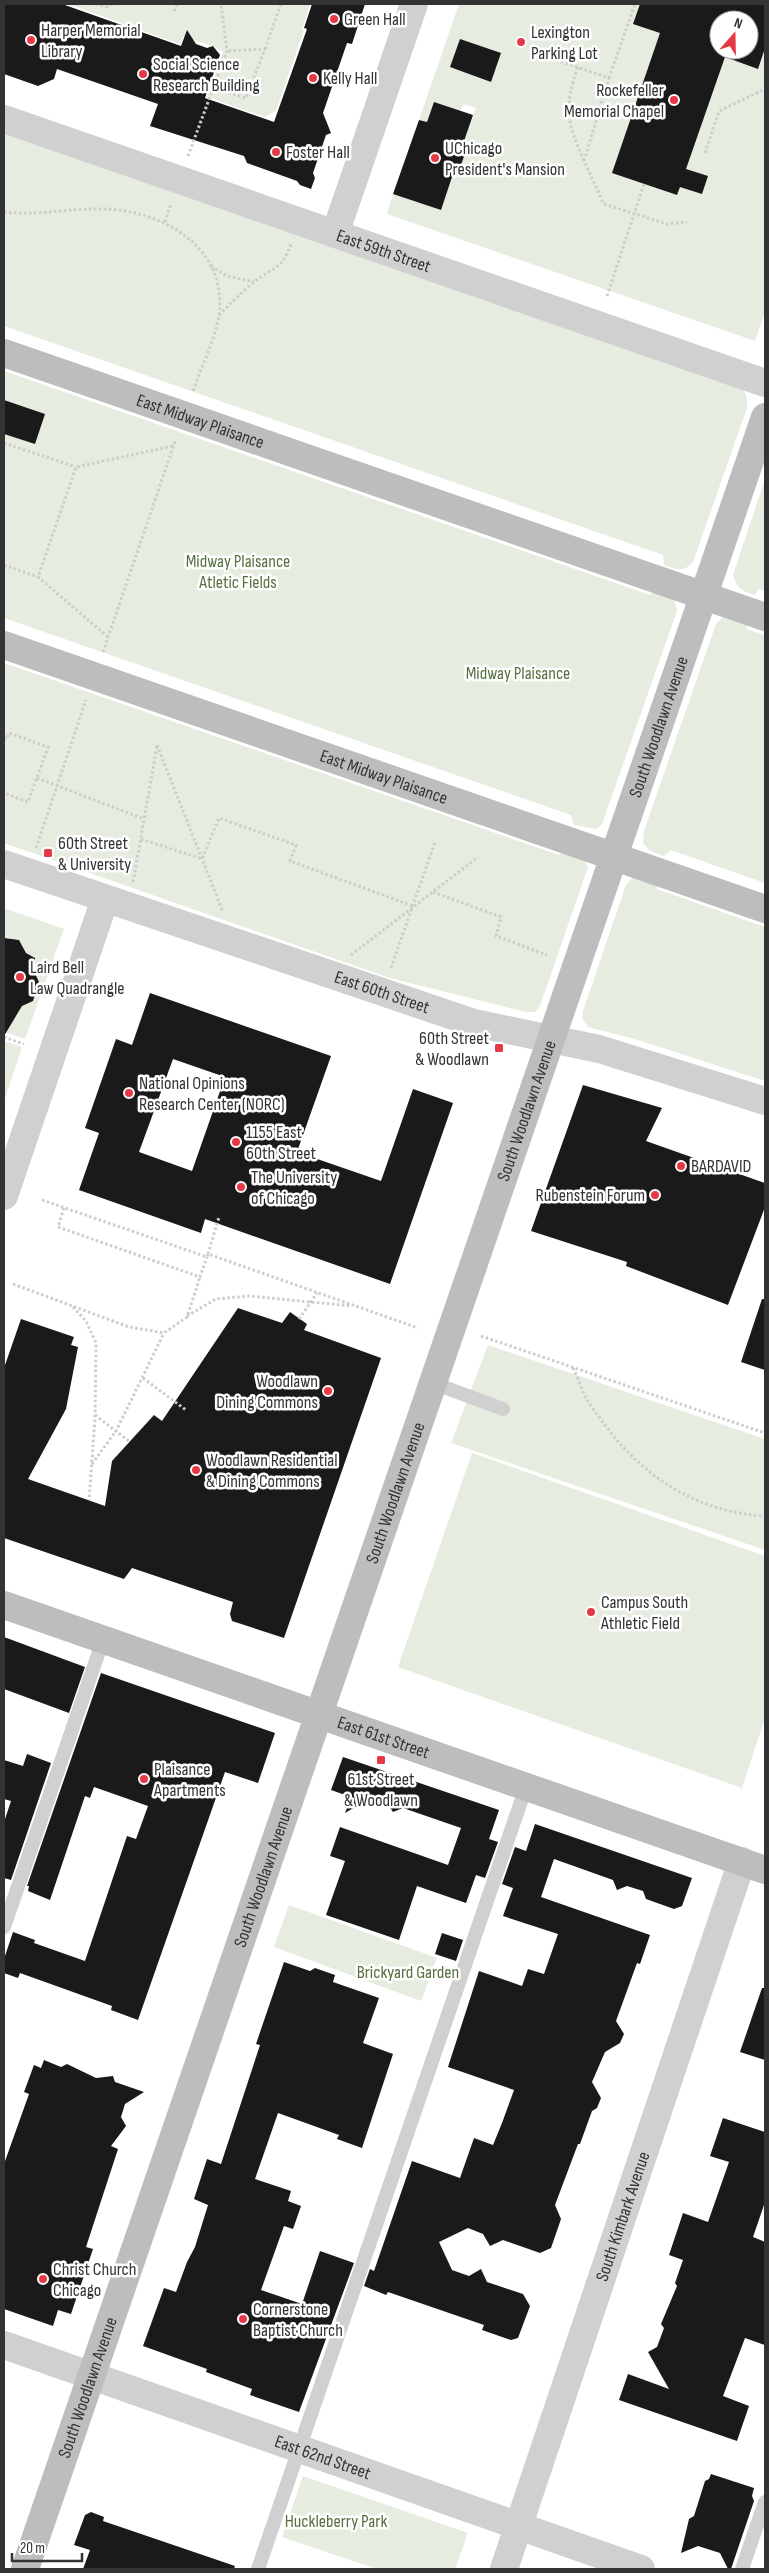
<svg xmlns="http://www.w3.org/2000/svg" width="769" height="2573" viewBox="0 0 769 2573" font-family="'Sofia Sans Condensed',sans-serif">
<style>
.green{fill:#e6ecdf;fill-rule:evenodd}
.building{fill:#1a1a1a;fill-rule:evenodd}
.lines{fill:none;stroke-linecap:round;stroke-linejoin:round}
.path{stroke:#cdcdcd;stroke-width:3;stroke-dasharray:2.5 2.5;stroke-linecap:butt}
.lane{stroke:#d0d0d0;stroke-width:14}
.street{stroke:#d0d0d0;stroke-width:28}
.secondary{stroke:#bdbdbd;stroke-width:28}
.poi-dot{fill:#e63946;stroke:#fff;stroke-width:2}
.labels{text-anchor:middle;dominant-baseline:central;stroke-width:5;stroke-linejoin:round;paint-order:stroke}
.poi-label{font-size:18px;fill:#333;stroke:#fff;text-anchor:start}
.street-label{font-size:18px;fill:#333;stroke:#fff}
.park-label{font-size:18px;fill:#56703f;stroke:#fff}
</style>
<rect width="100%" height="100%" fill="#fff"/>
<!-- green -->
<path class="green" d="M68,4H310L302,29L304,30L276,111L265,117L207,97L223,52C219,50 217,47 213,46C203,43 193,40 183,37L180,44Z
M459,4H765V312L755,341L387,214L393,194L461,165L466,151L463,144L476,108L463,104L460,111L434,102L427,122L419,120ZM719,20H749V50H719Z
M4,133L744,390L747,399V408L693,562C684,573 676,569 664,565L663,555L4,326Z
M4,371L650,595L655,589L674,598L677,611L602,824L597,829L574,825L571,815L4,618Z
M765,479V591L759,589L755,595C742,591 736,588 733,575Z
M724,616L746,620L747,629L765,635V883L671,850L664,856L650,851L643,843L644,831L716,624Z
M4,663L559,855L566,849L582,856L588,867L540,1006L535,1012H526L390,978L4,843Z
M634,876L656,880L657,889L765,927V1081L635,1039L588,1027L582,1018L583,1011L626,885Z
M4,908L64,929L25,1039L4,1032V1015L16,1017L22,1006L33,1001L39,982L34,971L35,958L26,953L19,940L4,938Z
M4,1041L22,1047L4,1101Z
M488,1345L765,1439V1550L451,1443Z
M472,1453L765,1556V1718L742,1788L398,1667Z
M289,1905L437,1958L421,2001L274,1947Z
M303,2476L468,2533L455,2569H377L282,2537Z"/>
<!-- building -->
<path class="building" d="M4,4H62L181,46L187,30L196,44L207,48L213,46L220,55L205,98L274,122L307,29L304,28L312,4H365L352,44L347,43L323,113L331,133L326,135L313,173L315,178L311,189L300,185L297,181L247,163L244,156L150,126L158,104L57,69L54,79L38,86L4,74Z
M640,4H765V48L758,69L725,57L686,169L708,176L702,194L680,187L677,195L612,173L660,33L633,24ZM719,20H749V50H719Z
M460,39L501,53L491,82L450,67Z
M434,102L473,115L463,144L466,151L461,165L455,168L441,210L393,194L419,120L427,122Z
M4,400L45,414L35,444L4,434Z
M4,938L19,940L26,953L35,958L34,971L39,982L33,1001L22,1006L4,1036Z
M150,993L331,1056L297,1152L381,1181L413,1089L453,1103L390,1284L205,1219L201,1233L79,1190L99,1133L85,1128L116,1039L132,1045ZM173,1059L225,1077L192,1171L139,1152Z
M583,1085L662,1108L646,1141L765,1183V1207L728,1305L626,1266L627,1262L531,1231Z
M762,1299H765V1370L741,1362Z
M238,1308L282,1323L290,1312L307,1324L304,1330L381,1358L284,1638L232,1621L230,1614L233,1602L132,1568L124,1579L4,1538V1368L21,1319L74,1337L71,1345L78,1347L66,1409L28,1479L105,1506L112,1461L154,1415L162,1421Z
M4,1637L85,1667L69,1713L4,1689Z
M101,1673L275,1733L258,1783L225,1772L138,2020L111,2010L112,2006L20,1973L18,1978L4,1973V1959L13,1932L35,1940L34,1943L85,1961L127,1836L136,1839L148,1806L94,1787L90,1798L85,1796L50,1900L28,1891L29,1886H27Z
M27,1754L51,1763L11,1880L4,1878V1822L11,1801L4,1799V1760L23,1766Z
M343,1757L499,1810L489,1839L498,1842L485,1878L476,1875L466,1903L417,1886L399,1940L326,1915L345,1861L330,1856L340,1827L448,1865L461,1828L403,1808L393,1812L387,1803L372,1797L345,1813L351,1797L331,1790Z
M535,1824L692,1878L682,1906L674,1909L646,1899L643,1891L627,1886L617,1890L613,1880L554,1859L541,1897L650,1935L640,1964L637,1963L616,2021L624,2034L620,2043L605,2052L592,2082L601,2098L597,2108L592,2111L580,2144H578L555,2205L561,2219L551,2248L540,2253L503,2240L490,2246L483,2234L468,2228L439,2242L452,2270L469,2276L481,2269L487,2282L523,2294L530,2306L518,2338L511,2340L482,2330L484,2325L388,2292L386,2295L364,2286L370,2269L374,2271L412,2161L460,2178L474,2138L493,2145L502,2123L514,2090L448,2067L479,1971L522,1986L528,1969L544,1974L558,1934L503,1916L513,1888L502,1884L515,1847L526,1851Z
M442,1933L463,1940L456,1961L435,1954Z
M284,1962L310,1971L315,1968L335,1975L333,1982L379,1998L363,2043L393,2054L362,2148L337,2139L339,2135L278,2113L255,2179L291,2191L288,2201L301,2206L293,2229L284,2226L261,2290L302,2304L320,2251L354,2263L299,2412L250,2395L252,2389L206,2372L207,2369L143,2346L164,2288L176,2292L187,2262L195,2247L208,2205L194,2199L207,2159L221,2164L260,2045L256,2044Z
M762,1988H765V2060L740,2052Z
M44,2060L61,2067L67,2064L96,2078L113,2076L115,2082L144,2092L125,2104L121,2117L126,2126L111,2146L118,2149L86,2247L93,2249L71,2314L58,2310L53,2326L4,2309V2164L29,2094L24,2092L34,2065L41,2068Z
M723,2118L765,2132V2202L753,2237L765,2242V2345L745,2338L723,2396L749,2406L737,2441L619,2400L628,2374L669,2389L648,2352L657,2347L664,2328L661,2324L677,2286L675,2283L683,2260L669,2255L683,2213L708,2222L729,2162L710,2156Z
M711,2474L754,2488L752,2496L754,2501L731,2569H728L720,2553L698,2546L681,2553L689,2519L694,2516L705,2481L709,2479Z
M91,2512L104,2517L103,2521L235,2566L234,2569H83L90,2550L74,2545L85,2515Z"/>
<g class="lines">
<!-- path -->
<path class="path" d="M96,4L106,7L112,4
M174,11L177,4
M265,49L281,4
M542,55L609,78L584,161L604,204L667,224L687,222
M578,67C563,109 567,121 584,161
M609,78L635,4
M214,88L246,98L265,49L227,51
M705,153L719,111L765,89
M188,156L227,51L221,4
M4,212C36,216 70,208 103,209C162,210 228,247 219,315C216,337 200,370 193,391
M165,222L171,203
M211,266L227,276L254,282
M607,296L644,184
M219,315C230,304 242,292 254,282C273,267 282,270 291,244
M4,443L76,467
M4,565L38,577
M108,637L38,577L76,467L173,446
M103,652L176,439
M4,738L7,739L9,733L48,747L28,802L4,793
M157,745L223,912
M37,778L144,819
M141,839L202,859L219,818L296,845L290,861L413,906
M36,848L86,700
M133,882L157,746
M433,892L501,917L496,936L547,955
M351,955L478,857
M391,968L435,842
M4,1037L24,1044
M42,1200L207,1257L208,1254L418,1328
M64,1208L58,1227L200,1277L207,1257
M208,1254L219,1217
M13,1284L129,1327L164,1333L187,1317L200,1277
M73,1307L86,1321L96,1343L95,1419L89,1500
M187,1316L216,1299L250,1296L351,1306
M299,1319L317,1293
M481,1336L765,1433
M573,1368C578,1378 582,1390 587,1400C592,1408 599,1417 605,1425C643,1477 699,1513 765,1516
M143,1378L186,1410
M95,1415L130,1442
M92,1464L116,1431L164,1333"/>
<!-- lane -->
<path class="lane" d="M433,1383L503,1409
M4,1927L103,1640
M258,2569L526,1787
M742,2569L765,2502"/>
<!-- street -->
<g class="street">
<path id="s1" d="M4,119L765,383"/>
<path d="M335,234L414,4"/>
<path id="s2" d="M4,864L474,1023L599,1049L765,1101"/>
<path d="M4,1196L105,899"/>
<path id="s3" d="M4,2345L641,2569"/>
<path id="s4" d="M504,2569L742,1861"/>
</g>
<!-- secondary -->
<g class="secondary">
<path id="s5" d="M4,353L765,617"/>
<path id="s6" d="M4,645L765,909"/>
<path id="s7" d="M4,1605L765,1870"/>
<path id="s8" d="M25,2569L765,417"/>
</g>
</g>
<!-- markers -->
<g class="poi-dot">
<circle cx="334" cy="19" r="5"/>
<circle cx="31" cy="40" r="5"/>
<circle cx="521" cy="42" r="5"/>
<circle cx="143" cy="74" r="5"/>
<circle cx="313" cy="78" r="5"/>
<circle cx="674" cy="100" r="5"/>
<circle cx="276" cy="152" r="5"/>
<circle cx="435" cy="158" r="5"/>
<rect x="43" y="848" width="10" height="10" rx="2.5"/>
<circle cx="20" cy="977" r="5"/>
<rect x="494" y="1043" width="10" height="10" rx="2.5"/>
<circle cx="129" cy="1093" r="5"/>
<circle cx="236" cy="1142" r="5"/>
<circle cx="681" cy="1166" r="5"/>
<circle cx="241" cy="1187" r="5"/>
<circle cx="655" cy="1195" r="5"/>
<circle cx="328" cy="1391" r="5"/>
<circle cx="196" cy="1470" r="5"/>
<circle cx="591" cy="1612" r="5"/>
<rect x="376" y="1755" width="10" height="10" rx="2.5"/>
<circle cx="144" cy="1779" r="5"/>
<circle cx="43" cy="2279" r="5"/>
<circle cx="243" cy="2319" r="5"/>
</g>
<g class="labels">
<!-- poi labels -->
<g class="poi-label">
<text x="344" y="19">Green Hall</text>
<text x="41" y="30">Harper Memorial<tspan x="41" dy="21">Library</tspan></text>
<text x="531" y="32">Lexington<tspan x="531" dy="21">Parking Lot</tspan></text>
<text x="153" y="64">Social Science<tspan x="153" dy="21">Research Building</tspan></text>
<text x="323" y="78">Kelly Hall</text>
<text x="664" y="90" text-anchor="end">Rockefeller<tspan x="664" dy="21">Memorial Chapel</tspan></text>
<text x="445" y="148">UChicago<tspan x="445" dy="21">President's Mansion</tspan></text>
<text x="286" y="152">Foster Hall</text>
<text x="58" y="843">60th Street<tspan x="58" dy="21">&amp; University</tspan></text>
<text x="30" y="967">Laird Bell<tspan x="30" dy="21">Law Quadrangle</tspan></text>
<text x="489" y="1038" text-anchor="end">60th Street<tspan x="489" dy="21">&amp; Woodlawn</tspan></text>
<text x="139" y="1083">National Opinions<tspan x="139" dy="21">Research Center (NORC)</tspan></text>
<text x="246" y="1132">1155 East<tspan x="246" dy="21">60th Street</tspan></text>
<text x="691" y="1166">BARDAVID</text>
<text x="251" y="1177">The University<tspan x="251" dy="21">of Chicago</tspan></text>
<text x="645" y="1195" text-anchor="end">Rubenstein Forum</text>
<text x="318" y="1381" text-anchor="end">Woodlawn<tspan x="318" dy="21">Dining Commons</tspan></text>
<text x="206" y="1460">Woodlawn Residential<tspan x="206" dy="21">&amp; Dining Commons</tspan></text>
<text x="601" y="1602">Campus South<tspan x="601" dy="21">Athletic Field</tspan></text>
<text x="154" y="1769">Plaisance<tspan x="154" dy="21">Apartments</tspan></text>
<text x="381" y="1779" text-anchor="middle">61st Street<tspan x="381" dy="21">&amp; Woodlawn</tspan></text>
<text x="53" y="2269">Christ Church<tspan x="53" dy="21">Chicago</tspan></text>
<text x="253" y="2309">Cornerstone<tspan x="253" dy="21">Baptist Church</tspan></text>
</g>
<!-- street labels -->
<g class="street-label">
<text stroke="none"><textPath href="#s1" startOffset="402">East 59th Street</textPath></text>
<text stroke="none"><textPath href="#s5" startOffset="208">East Midway Plaisance</textPath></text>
<text stroke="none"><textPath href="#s8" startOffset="1948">South Woodlawn Avenue</textPath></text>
<text stroke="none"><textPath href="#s6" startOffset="402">East Midway Plaisance</textPath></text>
<text stroke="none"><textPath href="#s2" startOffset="399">East 60th Street</textPath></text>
<text stroke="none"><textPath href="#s8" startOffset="1542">South Woodlawn Avenue</textPath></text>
<text stroke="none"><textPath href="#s8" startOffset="1138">South Woodlawn Avenue</textPath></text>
<text stroke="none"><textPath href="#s7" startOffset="402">East 61st Street</textPath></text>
<text stroke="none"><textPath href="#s8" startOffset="732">South Woodlawn Avenue</textPath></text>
<text stroke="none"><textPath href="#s4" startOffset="372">South Kimbark Avenue</textPath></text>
<text stroke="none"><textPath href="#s8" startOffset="192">South Woodlawn Avenue</textPath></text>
<text stroke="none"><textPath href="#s3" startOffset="338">East 62nd Street</textPath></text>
</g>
<!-- park labels -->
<g class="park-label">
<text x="238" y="561">Midway Plaisance<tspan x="238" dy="21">Atletic Fields</tspan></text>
<text x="518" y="673">Midway Plaisance</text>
<text x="408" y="1972">Brickyard Garden</text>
<text x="336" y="2521">Huckleberry Park</text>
</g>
</g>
<!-- border -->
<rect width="769" height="2573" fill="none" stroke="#333333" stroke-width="10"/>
<!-- north arrow -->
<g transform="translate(734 35) rotate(20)"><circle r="24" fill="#ffffff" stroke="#adadad"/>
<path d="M0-4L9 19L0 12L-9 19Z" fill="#e63946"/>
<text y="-8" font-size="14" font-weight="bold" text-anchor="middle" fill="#333333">N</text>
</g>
<!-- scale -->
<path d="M12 2553v8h70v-8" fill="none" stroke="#333333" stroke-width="2.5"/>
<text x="20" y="2553" font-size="15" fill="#333333" stroke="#ffffff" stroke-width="4" paint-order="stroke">20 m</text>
</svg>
